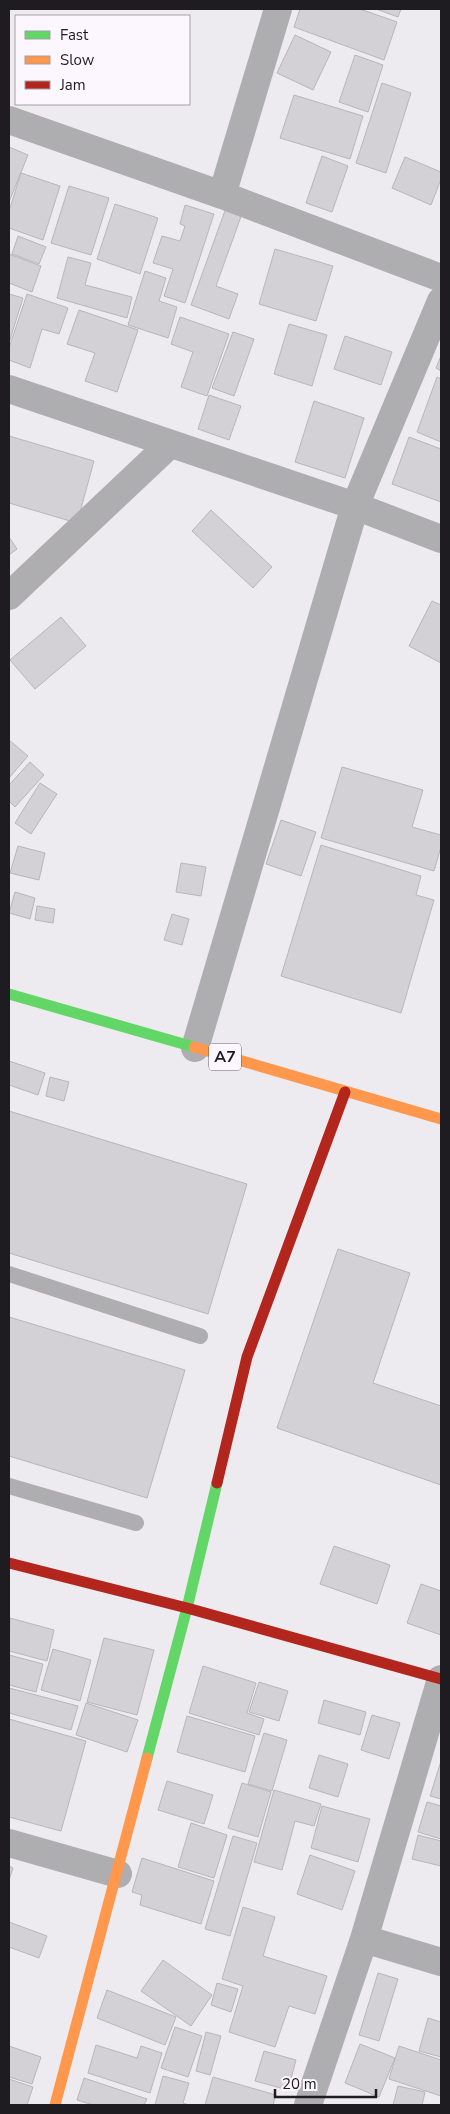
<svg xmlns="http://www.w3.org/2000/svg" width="450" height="2114" viewBox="0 0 450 2114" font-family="'Nunito Sans',sans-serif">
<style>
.building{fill:#d3d1d5;stroke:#b9b6ba}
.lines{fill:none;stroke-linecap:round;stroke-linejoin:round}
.lane{stroke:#aeadaf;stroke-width:16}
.street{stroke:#aeadaf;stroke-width:28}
.fast{stroke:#63d668;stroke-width:11}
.slow{stroke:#ff974d;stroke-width:11}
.jam{stroke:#b3261e;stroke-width:11}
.labels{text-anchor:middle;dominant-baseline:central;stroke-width:4;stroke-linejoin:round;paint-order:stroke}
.shield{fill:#fcf6ff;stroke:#615d63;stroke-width:1}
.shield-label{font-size:16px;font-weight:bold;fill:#1e1c20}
</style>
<rect width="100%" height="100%" fill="#eeebf0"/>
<!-- building -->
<path class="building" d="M300,9H360L397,22L384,60L294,27Z
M376,9H401L398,17Z
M295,35L331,52L313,90L277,73Z
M355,55L383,65L368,112L339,102Z
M382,83L411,93L386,173L356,163Z
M294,95L363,116L350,159L280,138Z
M9,147L28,155L9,202Z
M322,156L348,166L332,212L306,203Z
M405,157L441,172V179L431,205L392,188Z
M21,173L60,186L43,240L9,228V211Z
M69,186L109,198L91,255L51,243Z
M115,204L158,218L140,274L97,259Z
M185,205L214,214L185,303L164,296L173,269L153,263L162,236L180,241L185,226L180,224Z
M227,205L243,211L216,286L238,294L229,319L191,305Z
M18,236L46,247L39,264L12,254Z
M275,249L333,266L316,321L259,304Z
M9,254L41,266L32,292L9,283Z
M68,257L91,263L85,285L132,297L127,318L57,298Z
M145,271L166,278L159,301L177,307L168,338L128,325Z
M9,294L23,298L9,343Z
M27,294L68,308L59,334L42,329L30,368L9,360V348Z
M79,310L138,330L117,392L85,381L95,353L67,344Z
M180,317L229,334L207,396L181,387L193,352L171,344Z
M289,324L327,335L312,386L274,374Z
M233,332L254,339L234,396L212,388Z
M345,336L392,352L381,385L334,369Z
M441,356V371L436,368Z
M437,377L441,379V442L417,432Z
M209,395L241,406L229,440L198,429Z
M314,401L364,418L345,478L295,462Z
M9,436L94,461L77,523L9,503Z
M409,437L441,449V502L392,484Z
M211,510L272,567L253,588L192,531Z
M9,537L17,549L9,555Z
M432,601L441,605V663L409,646Z
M61,617L86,646L35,689L10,660Z
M9,740L28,756L9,778Z
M30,762L44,775L15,807L9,801V785Z
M342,767L423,790L412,827L441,835V847L434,871L321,838Z
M40,783L57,794L31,834L15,823Z
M281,820L316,832L301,876L266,864Z
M321,845L421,876L416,895L434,900L401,1013L281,976Z
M18,846L45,853L39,880L10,873Z
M181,863L206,867L201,896L176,892Z
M15,892L35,898L30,919L9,913Z
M37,906L55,909L53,923L35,920Z
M172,914L189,919L182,945L164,940Z
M9,1061L45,1073L38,1095L9,1085Z
M50,1077L69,1082L64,1101L46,1096Z
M9,1111L247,1184L208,1314L9,1253Z
M338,1249L410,1273L373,1383L441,1406V1485L277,1428Z
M9,1317L185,1370L147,1498L9,1456Z
M334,1546L390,1565L377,1604L320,1584Z
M421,1584L441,1591V1635L407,1623Z
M10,1618L54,1630L47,1661L9,1651Z
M104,1638L154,1650L137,1715L87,1702Z
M53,1649L91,1660L80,1701L41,1690Z
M9,1655L43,1664L36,1692L9,1685Z
M203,1666L256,1683L247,1713L264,1719L259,1735L189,1713Z
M259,1682L288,1691L279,1721L249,1712Z
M9,1688L78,1706L71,1730L9,1713Z
M324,1700L366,1712L360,1735L318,1723Z
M86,1703L138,1720L127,1752L76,1735Z
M372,1715L400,1723L389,1759L361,1750Z
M187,1716L255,1736L245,1772L177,1752Z
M9,1719L86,1741L61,1831L9,1817Z
M264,1733L287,1740L272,1791L248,1784Z
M319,1755L348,1764L338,1797L309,1788Z
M441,1761V1799L430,1796Z
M167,1781L213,1795L204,1824L158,1810Z
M242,1783L271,1792L258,1837L228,1828Z
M274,1790L321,1804L314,1826L295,1821L282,1870L254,1862Z
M427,1802L441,1806V1839L418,1832Z
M322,1806L370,1819L358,1862L311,1848Z
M191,1823L227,1835L214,1878L178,1867Z
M418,1835L441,1841V1866L412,1859Z
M233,1836L257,1843L230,1936L205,1929Z
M310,1855L355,1871L342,1910L297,1894Z
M142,1858L214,1881L201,1924L140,1905L142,1895L132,1892Z
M9,1866L13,1868L9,1880Z
M243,1907L275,1917L263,1956L327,1976L315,2014L289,2006L275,2047L229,2032L243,1986L222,1979Z
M9,1922L47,1936L39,1958L9,1947Z
M163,1960L212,1995L191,2026L141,1991Z
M378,1973L398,1979L379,2041L359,2035Z
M217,1983L238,1989L231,2012L211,2005Z
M107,1990L176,2017L165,2045L97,2018Z
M428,2018L441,2022V2057L419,2051Z
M175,2027L202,2036L188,2077L161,2068Z
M206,2032L221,2036L210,2075L196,2071Z
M360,2044L395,2058L379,2097L345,2083Z
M96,2045L137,2058L141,2046L162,2053L150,2093L88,2073Z
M9,2046L41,2057L32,2084L9,2077Z
M399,2046L441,2060V2096L389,2079Z
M264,2051L296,2060L288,2090L255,2081Z
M163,2076L189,2083L183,2103L189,2105H155Z
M213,2077L276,2095L273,2105H205Z
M84,2078L147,2099L144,2105H93L77,2100Z
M9,2079L33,2087L27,2105H9Z
M398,2086L425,2092L422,2105H393Z"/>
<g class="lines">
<!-- lane -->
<path class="lane" d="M9,1274L200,1336
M9,1486L136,1523"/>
<!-- street -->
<path class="street" d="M9,120L222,195L441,278
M222,195L278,9
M9,389L355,506L441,539
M9,596L169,445
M195,1048L355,506L441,301
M9,1843L118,1874
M364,1939L441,1962
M308,2105L364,1939L441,1679"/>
<!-- fast -->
<path class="fast" d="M9,994L194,1047
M147,1758L187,1608L217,1483"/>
<!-- slow -->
<path class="slow" d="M194,1047L441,1119
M55,2105L147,1758"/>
<!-- jam -->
<path class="jam" d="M217,1483L247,1357L345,1092
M9,1563L187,1608L441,1679"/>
</g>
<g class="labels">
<!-- shield labels -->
<rect class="shield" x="209" y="1043.5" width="32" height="27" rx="4"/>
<g class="shield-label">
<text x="225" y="1057">A7</text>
</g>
</g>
<!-- border -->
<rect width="450" height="2114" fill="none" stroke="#1e1c20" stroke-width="20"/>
<!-- legend -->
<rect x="15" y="15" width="175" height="90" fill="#fcf6ff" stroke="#a39fa6"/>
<rect x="25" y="31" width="25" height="8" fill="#63d668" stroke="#a39fa6"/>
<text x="60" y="40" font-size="15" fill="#1e1c20">Fast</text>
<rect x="25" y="56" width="25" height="8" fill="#ff974d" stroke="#a39fa6"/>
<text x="60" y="65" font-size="15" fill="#1e1c20">Slow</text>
<rect x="25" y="81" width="25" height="8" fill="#b3261e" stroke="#a39fa6"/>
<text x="60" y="90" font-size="15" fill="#1e1c20">Jam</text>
<!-- scale -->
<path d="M275 2089v8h101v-8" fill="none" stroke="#1e1c20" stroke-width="2.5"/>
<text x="282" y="2089" font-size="15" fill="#1e1c20" stroke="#fcf6ff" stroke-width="4" paint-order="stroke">20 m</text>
</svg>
